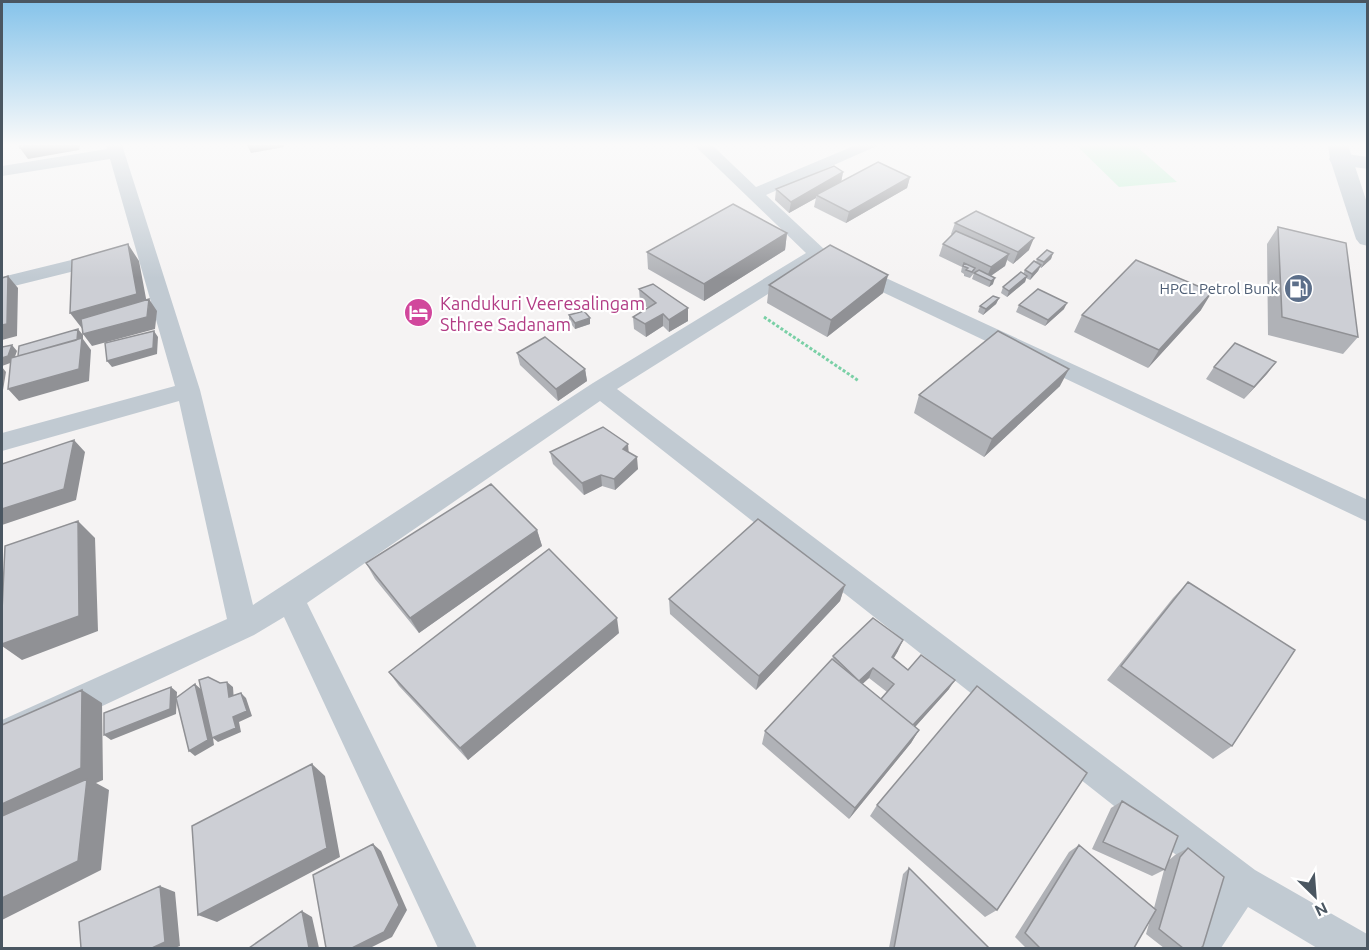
<svg xmlns="http://www.w3.org/2000/svg" width="1369" height="950" viewBox="0 0 1369 950" font-family="Ubuntu,sans-serif">
<style>
.green{fill:#c3f1d5}
.lines{fill:none;stroke-linecap:round;stroke-linejoin:round}
.path{stroke:#7ad0a6;stroke-width:3;stroke-dasharray:3 2;stroke-linecap:butt}
.minor{fill:#c1cad2;fill-rule:evenodd}
.tertiary{fill:#c1cad2;fill-rule:evenodd}
.secondary{fill:#c1cbd6;fill-rule:evenodd}
.wall{fill:#b0b2b7;fill-rule:evenodd}
.shaded-wall{fill:#909195}
.building{fill:#cdcfd5;stroke:#909195;stroke-width:1.5}
.labels{text-anchor:middle;dominant-baseline:central;stroke-width:4.5;stroke-linejoin:round;paint-order:stroke}
.far-service-label{font-size:15px;fill:#4e5e75;stroke:#fff;text-anchor:end}
.hotel-label{font-size:18px;fill:#b23c85;stroke:#fff;text-anchor:start}
</style>
<rect width="100%" height="100%" fill="#f5f3f3"/>
<!-- green -->
<path class="green" d="M1076,145H1135L1177,182L1119,187Z"/>
<g class="lines">
<!-- path -->
<path class="path" d="M764,317L859,381"/>
<!-- minor -->
<path class="minor" d="M106,145H122L200,390L253,605L593,383L806,253L694,145H712L756,187L856,145H879L766,195L825,250L1368,500V522L819,262L617,389L1255,870L1367,934L1368,948H1317L1248,907L1221,948H1180L1185,934L1217,887L600,401L307,603L477,948H438L284,617L254,635L2,753V720L227,619L179,401L2,451V433L175,386L110,159L2,176V166L107,149Z
M104,252L114,258L111,262L2,289V277Z"/>
<!-- tertiary -->
<path class="tertiary" d="M1328,145H1348L1368,206V246L1360,244L1356,239L1330,159Z"/>
<!-- secondary -->
<path class="secondary" d="M1340,153L1368,157V169L1332,164L1329,159L1332,154Z"/>
</g>
<!-- wall -->
<path class="wall" d="M843,172L841,182L910,177L907,188L846,223L814,207L816,198L789,213L775,200L776,189Z
M955,223L1029,250L1013,264L1007,260L1005,266L991,276L993,284L989,287L972,279L974,273L970,278L964,276V274L961,272L962,267L939,256L943,244L952,235L951,234Z
M1278,227L1358,337L1343,354L1268,335L1267,244Z
M787,233L785,250L704,301L648,269L647,252Z
M1053,253L1051,259L1041,268L1040,267L1038,271L1030,280L1026,278L1025,282L1007,297L1001,293L1003,287L1023,274L1025,270L1036,262L1037,259Z
M888,275L883,293L827,337L767,303L769,285Z
M639,289L688,308V321L669,332L663,326L646,337L634,329L633,317L648,308L640,302Z
M999,298L996,304L983,315L978,312L980,306Z
M1019,305L1064,309L1045,326L1016,312Z
M1201,310L1148,368L1074,332L1082,315Z
M569,315L590,324L575,329L569,321Z
M517,353L585,369L587,381L558,401L520,365Z
M1276,362L1244,399L1206,379L1214,367Z
M1060,386L984,457L914,413L919,395Z
M550,452H628L638,469L615,490L602,486L584,495L553,464Z
M537,530L542,546L419,633L375,579L366,563Z
M1188,582L1232,746L1213,759L1107,680L1173,598Z
M845,585L840,601L756,690L670,614L669,599Z
M619,633L468,760L399,686L389,672Z
M898,651L894,658L908,670L949,689L915,727L919,730L911,743L849,819L762,744L765,731L832,660L833,656ZM869,678L887,692L881,699L862,684Z
M1122,801L1168,861L1175,855L1188,848L1201,948H1164L1146,934L1150,920L1134,948H1026L1015,937L1069,852L1079,845L1154,908L1164,870L1152,876L1092,849L1111,808Z
M877,805L997,910L985,917L870,816Z
M909,868L989,948H889L903,874Z"/>
<!-- shaded-wall -->
<path class="shaded-wall" d="M32,145H80L79,150L28,159L20,148Z
M247,145H284V147L251,153Z
M843,172L841,183L816,195V198L789,213L791,202Z
M910,177L907,188L846,223L849,212Z
M787,233L785,250L704,301V284Z
M1034,238L1029,250L1013,264L1018,252Z
M128,244L139,261L148,309L149,299L157,311L155,329L92,346L83,334L84,331L70,313Z
M1053,253L1051,259L1041,268L1044,262Z
M1009,254L1005,266L986,279L991,267Z
M1041,265L1038,271L1030,280L1032,274Z
M888,275L883,293L827,337L831,320Z
M8,276L18,288L17,336L2,340V325Z
M1027,276L1025,282L1007,297L1009,291Z
M995,278L993,284L989,287L991,281Z
M1212,292L1201,310L1148,368L1159,350Z
M999,298L996,304L983,315L986,309Z
M1067,303L1064,309L1045,326L1048,320Z
M688,308V321L669,332V320Z
M663,314V326L646,337L645,324Z
M590,318V324L575,329V323Z
M78,329L83,335V339L91,350L89,381L19,401L8,389L24,365Z
M154,331L158,337L157,354L112,367L107,361Z
M12,345L17,351L13,362L2,366V358Z
M1276,362L1267,374L1244,399L1254,387Z
M2,367L6,372L2,396Z
M585,369L587,381L558,401L556,389Z
M1069,369L1060,386L984,457L992,439Z
M74,440L85,452L76,500L2,525V509Z
M628,444L629,456L623,449Z
M637,457L638,469L615,490L614,479Z
M601,475L602,486L584,495L582,483Z
M78,521L95,538L98,631L22,660L2,646V644Z
M537,530L542,546L419,633L410,618Z
M845,585L840,601L756,690L759,676Z
M617,618L619,633L468,760L460,748Z
M903,640L898,651L888,667L892,657Z
M873,668L869,678L855,691L859,681Z
M955,680L949,689L907,736L912,727Z
M227,682L233,687L234,702L229,697Z
M195,684L233,717L241,693L246,698L252,716L239,722L241,732L218,742L213,738L214,745L195,756L189,751Z
M171,687L177,692L176,714L111,740L104,735Z
M82,690L102,703L103,780L96,783L109,790L101,870L2,920V804Z
M919,730L911,743L849,819L855,808Z
M312,764L325,776L340,857L217,922L198,915Z
M373,844L381,851L407,910L392,937L370,948H352Z
M160,886L175,892L180,946L175,948H152Z
M302,911L312,917L319,948H309Z"/>
<!-- building -->
<path class="building" d="M20,145H32L20,148Z
M878,162L910,177L849,212L816,195Z
M834,166L843,172L791,202L776,189Z
M733,204L787,233L704,284L647,252Z
M976,211L1034,238L1018,252L955,223Z
M1278,227L1346,243L1358,337L1282,317Z
M956,231L1009,254L991,267L943,244Z
M128,244L137,294L70,313L72,260Z
M830,245L888,275L831,320L769,285Z
M1047,250L1053,253L1044,262L1037,259Z
M1136,260L1212,292L1159,350L1082,315Z
M1034,261L1041,265L1032,274L1025,270Z
M964,263L975,268L972,272L966,270L968,268L963,266Z
M979,270L995,278L991,281L974,273Z
M1021,272L1027,276L1009,291L1003,287Z
M8,276L7,324L2,325V278Z
M653,284L688,308L669,320L663,314L645,324L633,317L656,303L639,289Z
M1038,289L1067,303L1048,320L1019,305Z
M993,296L999,298L986,309L980,306Z
M149,299L147,317L83,334L81,319Z
M584,311L590,318L575,323L569,315Z
M78,329L77,340L18,356L19,346Z
M154,331L153,348L107,361L105,343Z
M998,331L1069,369L992,439L919,395Z
M545,337L585,369L556,389L517,353Z
M82,338L79,369L8,389L11,358Z
M1235,343L1276,362L1254,387L1214,367Z
M12,345L8,356L2,358V347Z
M603,427L628,444L623,449L637,457L614,479L601,475L582,483L550,452Z
M74,440L64,489L2,509V464Z
M491,484L537,530L410,618L366,563Z
M758,519L845,585L759,676L669,599Z
M78,521L79,616L2,644V611L5,546Z
M549,549L617,618L460,748L389,672Z
M1188,582L1295,650L1232,746L1121,666Z
M873,618L903,640L892,657L908,670L921,655L955,680L913,725L881,699L894,684L873,668L859,681L833,656Z
M832,659L919,730L855,808L765,731Z
M208,677L220,683L227,682L229,697L241,693L247,711L233,717L236,728L212,738L199,680Z
M195,684L208,740L189,751L176,698Z
M977,686L1087,773L997,910L877,805Z
M171,687L170,709L104,735V713Z
M82,690L81,768L2,804V725Z
M312,764L327,848L198,915L192,826Z
M87,779L78,861L2,898V816Z
M1122,801L1178,836L1165,870L1103,842Z
M373,844L399,905L384,932L352,948H326L313,875Z
M1079,845L1156,910L1134,948H1040L1025,933Z
M1188,848L1224,877L1203,946L1201,948H1183L1159,929L1180,857Z
M909,868L989,948H894Z
M160,886L165,942L152,948H81L79,922Z
M302,911L309,948H249Z"/>
<!-- sky -->
<linearGradient id="sky" x2="0" y2="1"><stop stop-color="#85c3ea"/><stop offset="0.52" stop-color="#fafafa"/><stop offset="1" stop-color="#fafafa" stop-opacity="0"/></linearGradient>
<rect width="1369" height="278" fill="url(#sky)"/>
<!-- icons -->
<defs>
<symbol id="fuel-disc" viewBox="-11 -11 22 22"><circle r="9.5" fill="#5c6f8a" stroke="#fff"/><path d="M-5.5-6h7V0h2V4h1.3V-2.5L3-4.5l.8-.8L6-3V5H2.5V1h-1V6h-7ZM-4.2-4.7v3.2H.2V-4.7Z" fill="#fff"/></symbol>
<symbol id="hotel-disc" viewBox="-11 -11 22 22"><circle r="9.5" fill="#d1479c" stroke="#fff"/><path d="M-6-4.5h1.5V1H6V5H4.5V3h-9V5H-6ZM-4 0a1.8 1.8 0 1 1 3.6 0ZM.5 0V-2.5h3Q6-2.5 6 0Z" fill="#fff"/></symbol>
</defs>
<g fill-rule="evenodd">
<use href="#fuel-disc" x="1282" y="272" width="33" height="33"/>
<use href="#hotel-disc" x="402" y="296" width="33" height="33"/>
</g>
<g class="labels">
<!-- far-service labels -->
<g class="far-service-label">
<text x="1278" y="288">HPCL Petrol Bunk</text>
</g>
<!-- hotel labels -->
<g class="hotel-label">
<text x="440" y="303">Kandukuri Veeresalingam<tspan x="440" dy="21">Sthree Sadanam</tspan></text>
</g>
</g>
<!-- border -->
<rect width="1369" height="950" fill="none" stroke="#4a5661" stroke-width="6"/>
<!-- north arrow -->
<g transform="translate(1315 896) rotate(155)" stroke="#ffffff" stroke-width="4.5" paint-order="stroke">
<path d="M0-4.5L10 22L0 15L-10 22Z" fill="#4a5661"/>
<text y="-9" font-size="16" font-weight="bold" text-anchor="middle" fill="#4a5661">N</text>
</g>
</svg>
